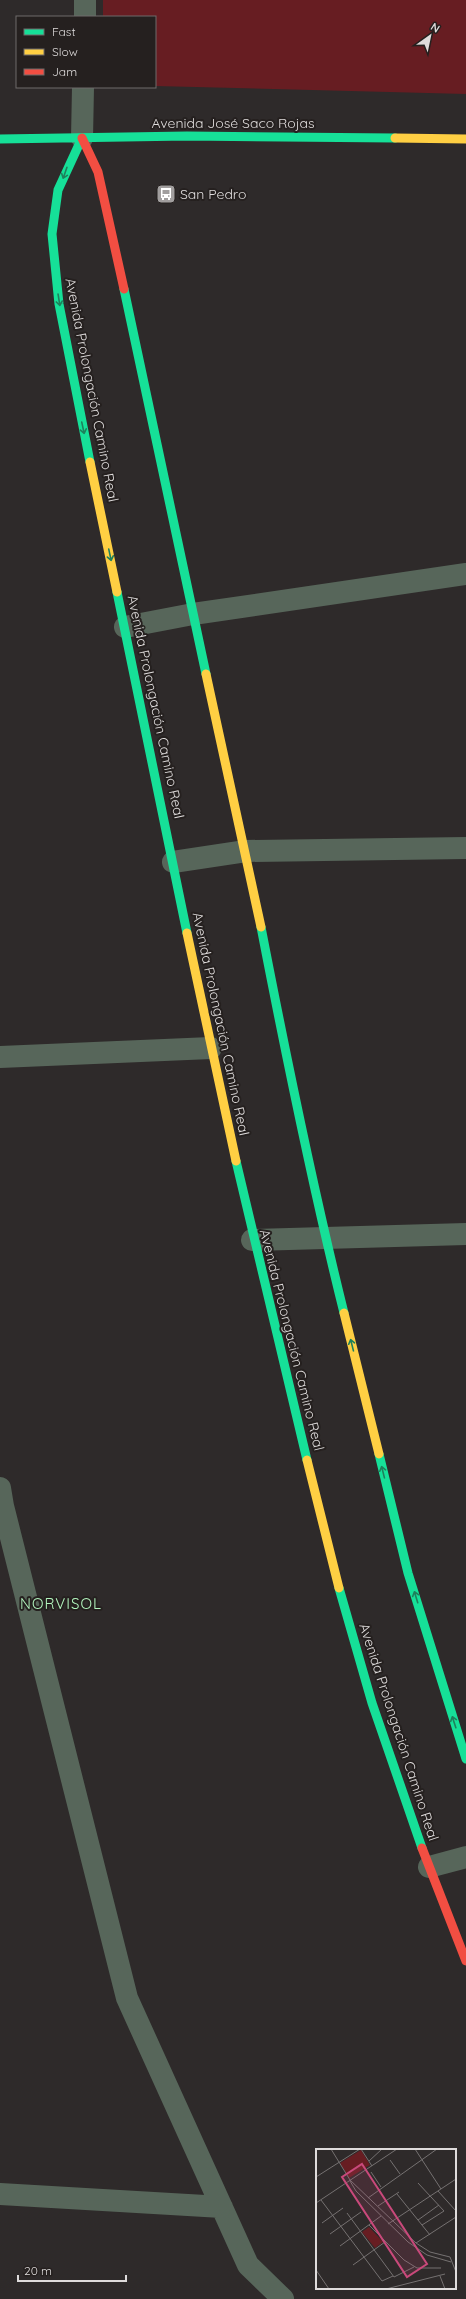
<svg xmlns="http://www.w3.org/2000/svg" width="466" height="2299" viewBox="0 0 466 2299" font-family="Quicksand,sans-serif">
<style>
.green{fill:#671d22}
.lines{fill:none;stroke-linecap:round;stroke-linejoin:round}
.street{stroke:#57665a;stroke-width:22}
.fast{stroke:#16e098;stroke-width:9}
.slow{stroke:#ffcf43;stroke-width:9}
.jam{stroke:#f24e42;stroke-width:9}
.oneway{stroke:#1e805c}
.labels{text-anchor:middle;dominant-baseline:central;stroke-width:4;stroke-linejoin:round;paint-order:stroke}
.street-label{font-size:14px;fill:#dfdcdc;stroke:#25201f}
.poi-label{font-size:14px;fill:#dfdcdc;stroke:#25201f;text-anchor:start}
.neighbourhood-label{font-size:15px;letter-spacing:1px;fill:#b2f5be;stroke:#25201f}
.inset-road{fill:none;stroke:#757171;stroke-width:1}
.view{fill:#c9497b;fill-opacity:0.15;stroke:#c9497b;stroke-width:2}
.inset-edge{fill:none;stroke:#dfdcdc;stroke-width:2}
</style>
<rect width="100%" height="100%" fill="#2e2a2a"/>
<!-- green -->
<path class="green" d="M103,0H466V94L155,86V17H103Z"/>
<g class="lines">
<!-- street -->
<path class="street" d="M85,17V0
M82,138L83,87
M125,627L193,614L466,574
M173,862L246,851L466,848
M0,1057L211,1048
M252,1240L466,1234
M0,1488L3,1506L127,1998L248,2265L283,2299
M429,1867L466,1857
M0,2194L222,2207"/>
<!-- fast -->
<path class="fast" d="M82,138L58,190L52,234L59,304L90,462
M0,139L187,136L395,138
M124,289L206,674
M117,592L187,933
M261,927C286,1056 312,1185 344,1313
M236,1161L307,1460
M379,1454L408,1573L466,1759
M339,1588L372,1703L422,1848"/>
<!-- slow -->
<path class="slow" d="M395,138L466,139
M90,462L117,592
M206,674L261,927
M187,933L236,1161
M344,1313L379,1454
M307,1460L339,1588"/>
<!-- jam -->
<path class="jam" d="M82,138L98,172L124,289
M422,1848L466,1961"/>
</g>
<!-- one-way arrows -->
<defs><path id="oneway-shaft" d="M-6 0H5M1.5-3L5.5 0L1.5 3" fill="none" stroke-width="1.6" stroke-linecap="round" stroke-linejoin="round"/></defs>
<g class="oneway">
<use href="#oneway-shaft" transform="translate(65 173) rotate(109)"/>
<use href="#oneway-shaft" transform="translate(59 300) rotate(81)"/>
<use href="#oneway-shaft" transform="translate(83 428) rotate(78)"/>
<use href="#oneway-shaft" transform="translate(110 555) rotate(78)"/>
<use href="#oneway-shaft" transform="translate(352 1345) rotate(-104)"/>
<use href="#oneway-shaft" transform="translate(383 1472) rotate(-104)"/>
<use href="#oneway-shaft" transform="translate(416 1597) rotate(-107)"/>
<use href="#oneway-shaft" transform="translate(454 1722) rotate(-108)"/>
</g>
<!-- icons -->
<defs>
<symbol id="bus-square" viewBox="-11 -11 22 22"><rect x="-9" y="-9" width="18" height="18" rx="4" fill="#a19e9e" stroke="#25201f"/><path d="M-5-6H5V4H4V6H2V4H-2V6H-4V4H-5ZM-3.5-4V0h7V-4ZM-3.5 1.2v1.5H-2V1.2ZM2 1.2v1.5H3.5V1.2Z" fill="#fff"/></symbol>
</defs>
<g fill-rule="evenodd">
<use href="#bus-square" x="155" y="183" width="22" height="22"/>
</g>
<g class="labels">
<!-- street labels -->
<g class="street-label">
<text x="233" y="123">Avenida José Saco Rojas</text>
<text transform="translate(92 390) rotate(79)">Avenida Prolongación Camino Real</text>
<text transform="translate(156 707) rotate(78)">Avenida Prolongación Camino Real</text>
<text transform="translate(221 1024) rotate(78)">Avenida Prolongación Camino Real</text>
<text transform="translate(292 1340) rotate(76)">Avenida Prolongación Camino Real</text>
<text transform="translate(399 1732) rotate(72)">Avenida Prolongación Camino Real</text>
</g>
<!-- poi labels -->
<g class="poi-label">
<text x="180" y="194">San Pedro</text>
</g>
<!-- neighbourhood labels -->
<g class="neighbourhood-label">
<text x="61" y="1603">NORVISOL</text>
</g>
</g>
<!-- overview -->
<g transform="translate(316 2149)">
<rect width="140" height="140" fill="#2e2a2a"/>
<path d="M45,1L54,16L33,29L24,14ZM53,78L67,93L59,99L46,83Z" fill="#671d22"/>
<path class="inset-road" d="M15,0L34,31M45,0L56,17M99,0L125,40M74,11L84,25M53,12L66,0M55,23L65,38M0,28L44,0M34,31L100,94L114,103L134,108L140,123M34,32L40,42L92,93L111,106L135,113M102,34L128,62L106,76M122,42L140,62M81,45L114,86M52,49L121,0M5,51L66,132L77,127M0,54L81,0M62,57L83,43M31,64L78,128L98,118M102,71L123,56M6,74L27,59M72,75L140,30M53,76L88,111L101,119H125M14,85L45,63M100,94L140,68M24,97L65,67M37,116L69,93M0,121L13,140M124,127L129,140M70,140L129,125"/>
<path class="view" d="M46,15L111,115L91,128L26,28Z"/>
<rect width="140" height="140" class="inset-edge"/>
</g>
<!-- legend -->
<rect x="16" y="16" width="140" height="72" fill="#25201f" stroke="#6f6b6b"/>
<rect x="24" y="29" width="20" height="6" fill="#16e098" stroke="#6f6b6b"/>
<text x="52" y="36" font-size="12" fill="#dfdcdc">Fast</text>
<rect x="24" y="49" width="20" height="6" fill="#ffcf43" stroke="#6f6b6b"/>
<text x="52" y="56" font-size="12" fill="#dfdcdc">Slow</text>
<rect x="24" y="69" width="20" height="6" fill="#f24e42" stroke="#6f6b6b"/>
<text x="52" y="76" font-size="12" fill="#dfdcdc">Jam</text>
<!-- north arrow -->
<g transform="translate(430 36) rotate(33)" stroke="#25201f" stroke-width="3" paint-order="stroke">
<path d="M0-3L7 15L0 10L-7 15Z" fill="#dfdcdc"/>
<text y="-6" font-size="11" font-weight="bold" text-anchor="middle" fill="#dfdcdc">N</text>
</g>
<!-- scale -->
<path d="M18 2275v6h108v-6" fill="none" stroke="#dfdcdc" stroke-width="2"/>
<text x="24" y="2275" font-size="12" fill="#dfdcdc" stroke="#25201f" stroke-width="3" paint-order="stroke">20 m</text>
</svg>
